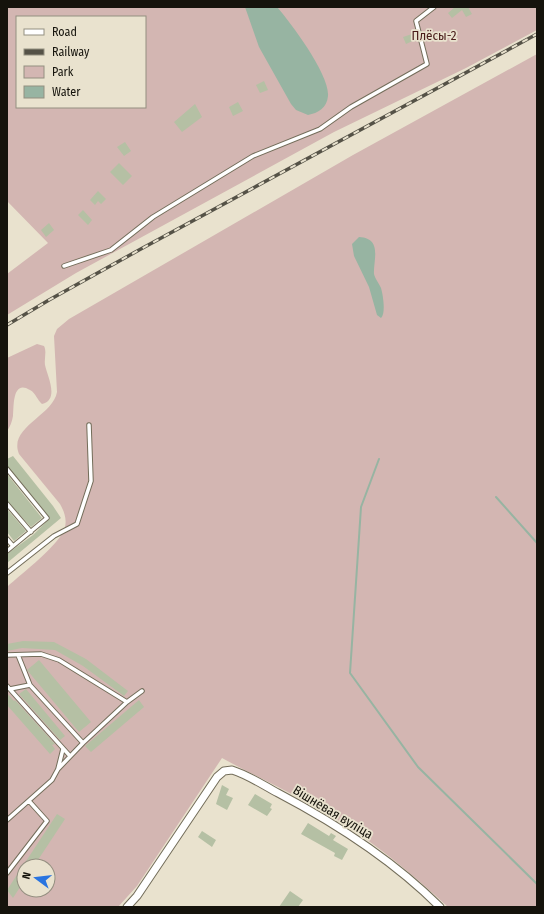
<svg xmlns="http://www.w3.org/2000/svg" width="544" height="914" viewBox="0 0 544 914" font-family="'Fira Sans Condensed',sans-serif">
<style>
.green{fill:#d3b6b2;fill-rule:evenodd}
.water{fill:#97b4a2}
.lines{fill:none;stroke-linecap:round;stroke-linejoin:round}
.stream{stroke:#97b4a2;stroke-width:2}
.building{fill:#b5c0a4}
.service-casing{stroke:#736d5a;stroke-width:5.5}
.minor-casing{stroke:#736d5a;stroke-width:9}
.service{stroke:#fff;stroke-width:3.5}
.minor{stroke:#fff;stroke-width:7}
.rail-casing{stroke:#555247;stroke-width:3.5}
.rail{stroke:#e9e2ce;stroke-width:2;stroke-dasharray:6;stroke-linecap:butt}
.labels{text-anchor:middle;dominant-baseline:central;stroke-width:3.5;stroke-linejoin:round;paint-order:stroke}
.park-label{font-size:13px;fill:#4a1c1a;stroke:#e9e2ce}
.street-label{font-size:13px;fill:#15130c;stroke:#e9e2ce}
</style>
<rect width="100%" height="100%" fill="#e9e2ce"/>
<!-- green -->
<path class="green" d="M7,7H537V30L466,68L334,132L76,273L7,315V274L48,243L7,201ZM17,17H145V107H17Z
M537,54V907H448C419,880 388,854 356,832C314,803 266,782 222,758L137,886L118,907H7V587C21,574 61,544 65,527C67,519 64,511 60,504L19,454C8,427 53,416 57,392L54,336L57,329L69,319L353,155ZM24,866H48V890H24Z
M37,344L44,346C47,352 44,358 45,365C47,375 60,400 42,404C37,400 36,393 30,390C12,379 14,407 13,416C12,422 10,427 7,431V358Z"/>
<!-- water -->
<path class="water" d="M245,7H277C291,23 330,75 328,96C327,108 318,113 308,115L296,110L291,104L259,47Z
M359,237C383,238 373,261 374,274C375,279 379,283 381,288C383,295 386,313 381,318L377,315L369,287L354,256L352,244Z"/>
<g class="lines">
<!-- stream -->
<path class="stream" d="M379,459L361,507L350,673L418,767L537,884
M496,497L537,543"/>
</g>
<!-- building -->
<path class="building" d="M455,7H468L472,14L466,17L462,10L452,18L448,13Z
M415,33L417,39L406,44L403,37Z
M264,81L268,90L260,93L256,85Z
M238,102L243,111L233,116L229,107Z
M195,104L202,117L182,132L174,122Z
M125,142L131,151L124,156L117,147Z
M119,163L132,176L123,185L110,172Z
M98,191L106,199L101,204L98,201L95,205L90,200Z
M83,210L92,220L88,225L78,215Z
M49,223L54,230L46,237L41,230Z
M13,456L53,506L61,518L7,563V554L33,535L50,518L7,466V459Z
M7,474L42,518L31,527L7,501Z
M7,509L26,531L14,541L7,532Z
M23,641L54,642L86,659L128,691L124,696L83,666L55,650L22,648L7,651V644Z
M39,660L91,722L79,732L27,670Z
M26,689L65,736L60,740L19,694Z
M7,693L14,701L15,700L55,744L52,745L55,749L50,754L7,705Z
M139,700L144,707L91,752L85,746Z
M222,785L229,789L226,795L233,798L227,810L216,804Z
M255,794L272,804L270,808L272,809L267,816L248,805Z
M57,814L65,819L34,866H24V881L13,898L7,890Z
M308,823L329,836L331,833L336,836L333,840L348,849L342,860L334,856L335,853L301,834Z
M202,831L216,840L212,847L198,837Z
M290,891L303,900L298,907H279Z"/>
<g class="lines">
<defs>
<path id="service" d="M64,266L111,250L153,217L253,156L320,129L351,107L427,64L416,21L434,7
M7,469L47,518L7,551
M7,504L31,532
M7,539L13,546
M7,573L54,536L77,524L91,481L89,425
M7,655L41,654L59,660L127,702L142,691
M18,655L30,685
M7,686L70,756
M10,689L30,685L83,743
M58,769L83,743L127,702
M7,820L52,780L58,769L63,749
M7,873L47,821L29,801"/>
<path id="minor" d="M127,907L137,896L217,777L224,771L232,770C248,775 263,785 278,793C337,824 393,860 440,907"/>
</defs>
<!-- service casing -->
<use href="#service" class="service-casing"/>
<!-- minor casing -->
<use href="#minor" class="minor-casing"/>
<!-- service -->
<use href="#service" class="service"/>
<!-- minor -->
<use href="#minor" class="minor"/>
<defs>
<path id="rail" d="M7,325L49,300L139,250L537,34"/>
</defs>
<!-- rail casing -->
<use href="#rail" class="rail-casing"/>
<!-- rail -->
<use href="#rail" class="rail"/>
</g>
<g class="labels">
<!-- park labels -->
<g class="park-label">
<text x="434" y="35">Плёсы-2</text>
</g>
<!-- street labels -->
<g class="street-label">
<text transform="translate(333 812) rotate(31)">Вішнёвая вуліца</text>
</g>
</g>
<!-- border -->
<rect width="544" height="914" fill="none" stroke="#15130c" stroke-width="16"/>
<!-- legend -->
<rect x="16" y="16" width="130" height="92" fill="#e9e2ce" stroke="#948f80"/>
<rect x="24" y="29" width="20" height="6" fill="#ffffff" stroke="#948f80"/>
<text x="52" y="36" font-size="12" fill="#15130c">Road</text>
<rect x="24" y="49" width="20" height="6" fill="#555247" stroke="#948f80"/>
<text x="52" y="56" font-size="12" fill="#15130c">Railway</text>
<rect x="24" y="66" width="20" height="12" fill="#d3b6b2" stroke="#948f80"/>
<text x="52" y="76" font-size="12" fill="#15130c">Park</text>
<rect x="24" y="86" width="20" height="12" fill="#97b4a2" stroke="#948f80"/>
<text x="52" y="96" font-size="12" fill="#15130c">Water</text>
<!-- north arrow -->
<g transform="translate(36 878) rotate(285)"><circle r="19" fill="#e9e2ce" stroke="#948f80"/>
<path d="M0-3L7 15L0 10L-7 15Z" fill="#2974e0"/>
<text y="-6" font-size="11" font-weight="bold" text-anchor="middle" fill="#15130c">N</text>
</g>
</svg>
